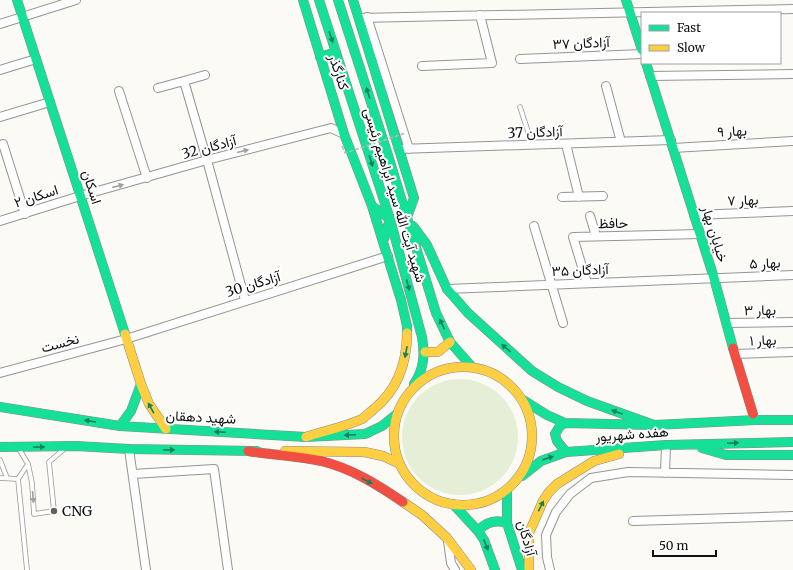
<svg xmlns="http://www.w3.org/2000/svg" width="793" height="570" viewBox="0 0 793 570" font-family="Merriweather,Vazirmatn,serif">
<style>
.green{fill:#e5efd7}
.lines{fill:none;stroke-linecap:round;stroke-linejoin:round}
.lane-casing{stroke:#959593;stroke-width:5.5}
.street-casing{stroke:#959593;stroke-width:10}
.fast-casing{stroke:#8c8b89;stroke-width:10}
.slow-casing{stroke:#8c8b89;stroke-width:10}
.jam-casing{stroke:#8c8b89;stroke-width:10}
.lane{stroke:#fefefe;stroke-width:4}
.street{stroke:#fefefe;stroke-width:8}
.fast{stroke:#16e098;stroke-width:9}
.slow{stroke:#ffcf43;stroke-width:9}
.jam{stroke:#f24e42;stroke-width:9}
.path-bridge{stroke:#b9b9b8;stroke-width:1.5;stroke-dasharray:4 2;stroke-linecap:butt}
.oneway{fill:#13825a}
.oneway2{fill:#9e9e9e}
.poi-dot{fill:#626160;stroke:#fff;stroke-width:1.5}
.labels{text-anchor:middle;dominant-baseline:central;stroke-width:4;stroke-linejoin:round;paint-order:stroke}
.street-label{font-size:14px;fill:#0f0f0f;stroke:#fff}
.poi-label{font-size:14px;fill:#0f0f0f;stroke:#fff;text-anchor:start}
</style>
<rect width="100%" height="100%" fill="#fbfaf5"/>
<!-- green -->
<path class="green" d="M402 437a58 58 0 1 1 116 0a58 58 0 1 1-116 0Z"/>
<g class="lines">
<defs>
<path id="lane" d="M520,107L532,144
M19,449L28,464L32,483L34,514L54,511L49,462L63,450
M0,460L7,478
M0,478L18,479L28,464
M18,479L27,570"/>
<path id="street" d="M367,17L409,149
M359,18L793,9
M0,24L76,0
M520,59L642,54
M422,66L492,63L480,15
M0,70L36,59
M205,75L184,81L207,160L245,300
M650,76L793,74
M606,86L621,142
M158,88L184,81
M119,91L147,178
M0,117L50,102
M3,144L25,214
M566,144L579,197
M673,148L793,141
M399,149L671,140
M562,197L603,196
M694,215L793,211
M590,216L596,236
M0,221L80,196L207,160L331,128L344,134
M534,226L563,323
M587,283L573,237L700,234
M447,289L793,275
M727,323L793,322
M735,354L793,352
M0,373L126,339L388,256
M129,449L146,570
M665,473L666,445
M133,474L214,469L228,570
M633,521L793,516
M448,541L451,563L455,570
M550,570L547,557L546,535L556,512L570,494L591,478L628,472L793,475"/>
<path id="fast" d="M17,0L125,334
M303,0L344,134L372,206L383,242
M319,0L390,219L422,337C425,355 424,369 414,384
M338,0L387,152L436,313L450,342L472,367
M353,0L414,198L407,217
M626,0L642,50
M320,57L336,52
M646,63L714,278L733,348
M372,206L390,219L383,242L401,300L407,326V333
M413,226L427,245L447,289L468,313L532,371L558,387L587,401L654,425
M523,400L547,415L565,423L654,425L756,420H793
M0,407L120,426L306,437L365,434L382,426L397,414
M565,423L560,426L555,434L557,441L566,452
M120,426L131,411L141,384
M0,447L76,446L129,449L257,451
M702,448L726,455H793
M522,476L541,461L566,452L666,445L793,442
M507,490V523L522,570
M453,504L478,531L484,540L495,570
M478,531C486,522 495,519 507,523"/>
<path id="slow" d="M125,334L141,384L149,404L166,429
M425,352H438L450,342
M394 436a69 69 0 1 1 138 0a69 69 0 1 1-138 0Z
M306,437C324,431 344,427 362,419C366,416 370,412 374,409C397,390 407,363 407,333
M285,451L364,452L383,456L400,464
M403,502L422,515L447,538L471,570
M529,570V533L543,501L549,492L557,484L594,461L619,454"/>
<path id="jam" d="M733,348L753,414
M248,451C272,455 297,456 321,461C351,468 378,485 403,502"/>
</defs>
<!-- lane casing -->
<use href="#lane" class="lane-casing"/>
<!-- street casing -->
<use href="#street" class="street-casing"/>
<!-- fast casing -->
<use href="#fast" class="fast-casing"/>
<!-- slow casing -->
<use href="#slow" class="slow-casing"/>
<!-- jam casing -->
<use href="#jam" class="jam-casing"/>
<!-- lane -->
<use href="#lane" class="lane"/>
<!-- street -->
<use href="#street" class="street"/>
<!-- fast -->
<use href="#fast" class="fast"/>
<!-- slow -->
<use href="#slow" class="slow"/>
<!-- jam -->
<use href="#jam" class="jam"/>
<!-- path-bridge -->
<path class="path-bridge" d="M342,146L345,153L406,133"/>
</g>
<!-- one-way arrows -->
<defs><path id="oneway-solid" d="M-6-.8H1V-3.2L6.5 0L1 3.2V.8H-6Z"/></defs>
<g class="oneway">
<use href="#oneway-solid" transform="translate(331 37) rotate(72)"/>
<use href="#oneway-solid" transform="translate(368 93) rotate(-108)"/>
<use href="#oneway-solid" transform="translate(371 161) rotate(72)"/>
<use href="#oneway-solid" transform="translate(408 285) rotate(75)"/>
<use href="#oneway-solid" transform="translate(442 324) rotate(-116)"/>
<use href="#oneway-solid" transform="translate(506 348) rotate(-139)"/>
<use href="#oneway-solid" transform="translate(406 352) rotate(101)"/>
<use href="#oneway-solid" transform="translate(151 408) rotate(-119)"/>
<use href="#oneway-solid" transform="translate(617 412) rotate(-160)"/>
<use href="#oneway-solid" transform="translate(90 421) rotate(-171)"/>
<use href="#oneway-solid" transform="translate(220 432) rotate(-177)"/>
<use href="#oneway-solid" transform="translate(350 435) rotate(178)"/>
<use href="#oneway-solid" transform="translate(733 443) rotate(-2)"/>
<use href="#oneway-solid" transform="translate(39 447) rotate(-1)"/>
<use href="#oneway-solid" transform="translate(169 450) rotate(1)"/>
<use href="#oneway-solid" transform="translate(548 458) rotate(-19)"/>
<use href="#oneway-solid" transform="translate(367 481) rotate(28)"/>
<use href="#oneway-solid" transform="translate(541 506) rotate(-64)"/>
<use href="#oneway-solid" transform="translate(486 545) rotate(69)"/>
</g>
<g class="oneway2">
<use href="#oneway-solid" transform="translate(243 151) rotate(-14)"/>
<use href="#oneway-solid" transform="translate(118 186) rotate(-15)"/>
<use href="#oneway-solid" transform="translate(33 497) rotate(85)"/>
</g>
<!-- markers -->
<circle class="poi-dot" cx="54" cy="511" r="4"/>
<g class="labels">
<!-- street labels -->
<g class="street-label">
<text transform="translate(581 43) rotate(-2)">آزادگان ۳۷</text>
<text transform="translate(339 72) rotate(72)">کنارگذر</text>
<text transform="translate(732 131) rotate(-3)">بهار ۹</text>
<text transform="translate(535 132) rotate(-2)">آزادگان 37</text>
<text transform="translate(209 147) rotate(-15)">آزادگان 32</text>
<text transform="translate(92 187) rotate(72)">اسکان</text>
<text transform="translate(395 195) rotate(73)">شهید آیت الله سید ابراهیم رئیسی</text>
<text transform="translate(36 196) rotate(-18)">اسکان ۲</text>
<text transform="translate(743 200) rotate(-2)">بهار ۷</text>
<text transform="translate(613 223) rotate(-1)">حافظ</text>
<text transform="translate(715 234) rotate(73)">خیابان بهار</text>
<text transform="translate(765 263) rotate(-2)">بهار ۵</text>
<text transform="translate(580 270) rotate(-2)">آزادگان ۳۵</text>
<text transform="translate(253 284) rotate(-17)">آزادگان 30</text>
<text transform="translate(760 310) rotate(-1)">بهار ۳</text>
<text transform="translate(763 340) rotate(-2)">بهار ۱</text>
<text transform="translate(60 343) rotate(-15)">نخست</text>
<text transform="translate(201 417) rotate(3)">شهید دهقان</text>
<text transform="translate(632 434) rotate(-4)">هفده شهریور</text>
<text transform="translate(527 538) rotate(74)">آزادگان</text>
</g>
<!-- poi labels -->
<g class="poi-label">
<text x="62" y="511">CNG</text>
</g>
</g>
<!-- legend -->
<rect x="641" y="12" width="140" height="52" fill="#ffffff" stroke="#9f9f9f"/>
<rect x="649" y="25" width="20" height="6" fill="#16e098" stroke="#9f9f9f"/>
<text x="677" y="32" font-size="12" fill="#0f0f0f">Fast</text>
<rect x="649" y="45" width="20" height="6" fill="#ffcf43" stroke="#9f9f9f"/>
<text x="677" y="52" font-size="12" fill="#0f0f0f">Slow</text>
<!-- scale -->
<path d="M653 550v6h63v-6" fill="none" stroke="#0f0f0f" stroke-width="2"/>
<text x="659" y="550" font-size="12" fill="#0f0f0f" stroke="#ffffff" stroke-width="3" paint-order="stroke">50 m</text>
</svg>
